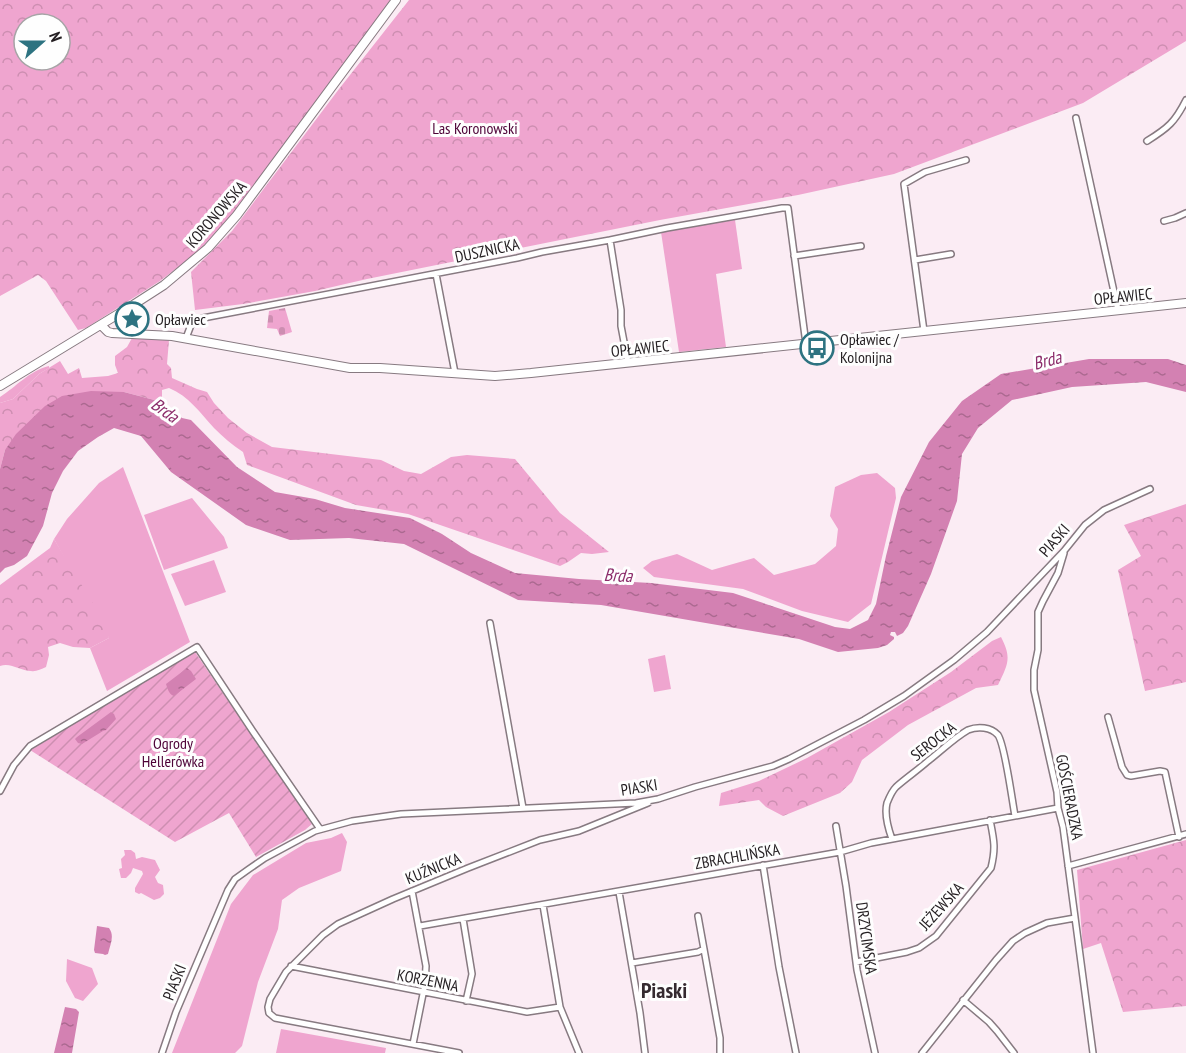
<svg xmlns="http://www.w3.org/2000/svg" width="1186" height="1053" viewBox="0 0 1186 1053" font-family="'PT Sans Narrow',sans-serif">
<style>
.green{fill:#efa5cf}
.forest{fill:url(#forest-crowns);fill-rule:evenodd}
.cemetery{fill:url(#cemetery-stones)}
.garden{fill:url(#garden-furrows)}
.water{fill:url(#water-ripples)}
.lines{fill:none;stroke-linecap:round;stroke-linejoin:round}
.street-casing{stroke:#877a81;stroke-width:8}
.secondary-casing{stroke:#877a81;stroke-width:10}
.street{stroke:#fff;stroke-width:5}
.secondary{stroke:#fff;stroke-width:8}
.labels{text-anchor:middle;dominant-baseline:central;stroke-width:6;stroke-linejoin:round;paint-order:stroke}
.park-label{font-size:16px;fill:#4d0237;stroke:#fefefe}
.street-label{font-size:16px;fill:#231e21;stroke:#fefefe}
.poi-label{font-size:16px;fill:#231e21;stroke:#fefefe;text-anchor:start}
.water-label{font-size:18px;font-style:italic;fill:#8c2d6b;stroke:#fefefe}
.district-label{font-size:22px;font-weight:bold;fill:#352a30;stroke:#fefefe}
</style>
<defs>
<pattern id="forest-crowns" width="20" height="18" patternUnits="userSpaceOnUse" patternTransform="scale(1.5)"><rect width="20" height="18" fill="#efa5cf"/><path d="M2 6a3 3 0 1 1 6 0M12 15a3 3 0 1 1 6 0" fill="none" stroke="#cd8eb1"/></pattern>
<pattern id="cemetery-stones" width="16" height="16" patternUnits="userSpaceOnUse" patternTransform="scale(1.5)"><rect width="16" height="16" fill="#efa5cf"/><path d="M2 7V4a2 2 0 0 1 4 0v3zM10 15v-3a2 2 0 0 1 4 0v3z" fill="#cd8eb1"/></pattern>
<pattern id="garden-furrows" width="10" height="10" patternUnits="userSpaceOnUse" patternTransform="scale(1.5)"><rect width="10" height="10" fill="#efa5cf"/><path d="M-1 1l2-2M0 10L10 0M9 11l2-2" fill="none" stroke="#cd8eb1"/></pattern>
<pattern id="water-ripples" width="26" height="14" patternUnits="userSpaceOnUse" patternTransform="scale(1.5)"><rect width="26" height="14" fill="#d381b2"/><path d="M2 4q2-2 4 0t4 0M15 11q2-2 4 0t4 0" fill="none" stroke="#ab6990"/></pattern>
</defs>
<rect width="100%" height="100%" fill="#fbecf4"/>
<!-- green -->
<path class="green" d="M735,220L742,269L716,274L726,347L679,352L661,232Z
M49,366V368L39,374L13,399L0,403V397C16,387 29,371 49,366Z
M123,467L190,642L107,691L90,648L109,638L54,539L67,519L99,483Z
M877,473L895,488L896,498L871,604L848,622L802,611L743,589L654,577L643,568L652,561L677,554L712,570L754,558L774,575L815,564L836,546L838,529L830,516L835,487L861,475Z
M192,498L224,537L228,548L164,570L144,515Z
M214,560L226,592L185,606L171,574Z
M665,655L671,689L654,692L648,659Z
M342,833L347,842L341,871L299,888L282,900L278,929L258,982L242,1046L235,1053H172L231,904L253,875L306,843L331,838Z
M124,850H131L135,853L136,859L142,857L155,860L160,870L155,877L158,883L163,885L164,894L160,898L154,900L141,893L139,894L135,892V888L143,874L142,871L133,868L131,873L126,878H121L119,869L122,868L121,859L125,855Z
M67,959L92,968L98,984L83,1001L75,998L66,981Z
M281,1029L386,1048L385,1053H276Z"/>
<!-- forest -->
<path class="forest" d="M0,0H391L234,212L218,230L199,251L160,281L86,328L78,330L46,281L38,275L0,296ZM24,24H60V60H24Z
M409,0H1186V41L1083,103L894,174L798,195L660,220L367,279L315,291L243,304L195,310L191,272L232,231L339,89Z
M132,338L169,340L167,364L171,368L172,378L197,389L207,392L214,403L228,418L247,433L272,447L381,460L404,471L421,474L451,457L467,455L515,459L560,513L609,552L592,554L581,553L568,562L560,566L408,514L356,505L247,465L243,452C232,445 223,437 214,428C200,413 189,396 169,388L162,390V402L124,392L5,450L0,469V403L13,399L39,374L60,361L68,374L79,368L82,378L108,376L118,373L115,365V356L127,347Z
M1186,504V682L1145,691L1118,570L1141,556L1124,525Z
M54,539L107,627L109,638L90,648L73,647L60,643L48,647L49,655L46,667C41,669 36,672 31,671C20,671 11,662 0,666V585L50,548Z
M1001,637C1012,658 1008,664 998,685L976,688L908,725L862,760L852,782L840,793L783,816L766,807L759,800L719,806L721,793L759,781L807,758L889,712L951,672L992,641Z
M1186,840V1006L1123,1012L1101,943L1083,949L1077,870Z"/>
<!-- cemetery -->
<path class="cemetery" d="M285,308L292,332L280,336L277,329L267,328L269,311Z"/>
<!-- garden -->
<path class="garden" d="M195,652L312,824L305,830L256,857L229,813L175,842L30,750Z"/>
<!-- water -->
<path class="water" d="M1089,359H1168L1186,365V392L1146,382L1072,387L1012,400L978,428L962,454L957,501L931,574L908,626L903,633L897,636L895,632H891L890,635L894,637V639L887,645L878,648L838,652L799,639L601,605L518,600L404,544L349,538L290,540L246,525L171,472L141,436L114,428L98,437L78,451L63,471L52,493L43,526L27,556L14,565L5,568L0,573V469L5,450L16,434L45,406L62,396L91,391L124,392L162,402L182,418L191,420L237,467L275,492L315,499L345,508L410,518L442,534L471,553L515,573L579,579L651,583L733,593L835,627L850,629L868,620L876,604L886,556L901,497L929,442L962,401L1001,374Z
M187,668L191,671L196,679L174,696C169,694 168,690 166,684Z
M111,712L114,714L116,719L106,730L103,731L82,744L78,743L75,739L77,737Z
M97,926L109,928C115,936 110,945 108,954L105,955L103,954L95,953L94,950Z
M65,1007L76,1009L79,1012L72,1053H54Z"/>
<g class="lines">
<defs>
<path id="street" d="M1076,118L1118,310
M1147,141C1168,128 1175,122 1186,100
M1164,221L1175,218L1186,213
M794,256L861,246
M915,260L951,254
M436,274L455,373
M924,331L904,184L925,172L966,160
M186,338L191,325L203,318L517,258L542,252L610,240
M628,363L621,326V310L610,240L667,228L782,208H788L806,344
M1064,553L1058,573L1043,601L1038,612V650L1034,670V690L1057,792L1058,808L1063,827L1093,1053
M490,623L523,808
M1108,717L1122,767L1127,775L1131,776L1160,771L1165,772L1179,837
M0,791L14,765L30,746L197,647L254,733L320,829
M836,826L846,886L857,970L875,1053
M892,839C888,828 884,815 887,803C889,798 892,791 896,787C906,778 918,770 928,761C941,751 954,738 968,730C978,726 991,727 998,735C1005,745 1012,800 1015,816
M763,865L779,967L796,1053
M1068,866L1186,834
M412,891L426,966L425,984L413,1044
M619,892L640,1013L645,1053
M543,905L560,1007L579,1053
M698,916L720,1038V1053
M463,919L472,974L466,1001
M420,926L840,852L871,843L1058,808
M856,962L907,952L919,948L936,936L991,868C996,848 994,840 990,820
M632,963L698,952L704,949
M291,966L527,1012L560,1007
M963,1000L989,1022L997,1031L1014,1053
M162,1053L176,1012L228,890L235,879L249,869L265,858L315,831L352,821L401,814L636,803L658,799L695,787L773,766L789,759L864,720L904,696L954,660L987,632L1064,551L1085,525L1104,510L1150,489
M459,1053L275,1018L269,1013L268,1007L270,999L286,972L323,935L338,924L393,899L468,868L540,840L579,831L648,803
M922,1053L996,960L1013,941L1025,933L1047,923L1075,918"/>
<path id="secondary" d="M101,325L108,332L112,333L172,336L350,368H380L495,376L531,373L1186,303
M0,386L133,305L164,285L208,248L237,215L396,0"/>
</defs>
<!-- street casing -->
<use href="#street" class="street-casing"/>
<!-- secondary casing -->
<use href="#secondary" class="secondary-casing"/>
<!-- street -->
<use href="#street" class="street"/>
<!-- secondary -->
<use href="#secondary" class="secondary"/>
</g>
<!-- icons -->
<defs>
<symbol id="sight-ring" viewBox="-11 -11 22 22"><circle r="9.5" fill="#fefefe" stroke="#2d7381" stroke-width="1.5"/><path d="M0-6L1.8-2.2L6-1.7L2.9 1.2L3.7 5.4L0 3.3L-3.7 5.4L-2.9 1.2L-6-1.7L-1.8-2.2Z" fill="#2d7381"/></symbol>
<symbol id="bus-ring" viewBox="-11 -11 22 22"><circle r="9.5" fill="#fefefe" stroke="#2d7381" stroke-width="1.5"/><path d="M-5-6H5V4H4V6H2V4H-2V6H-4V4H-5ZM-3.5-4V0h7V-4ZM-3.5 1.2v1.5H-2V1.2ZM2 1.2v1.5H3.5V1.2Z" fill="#2d7381"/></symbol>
</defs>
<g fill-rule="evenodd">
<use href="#sight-ring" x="113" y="300" width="38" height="38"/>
<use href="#bus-ring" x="798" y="329" width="38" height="38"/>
</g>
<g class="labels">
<!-- park labels -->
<g class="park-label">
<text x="475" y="128">Las Koronowski</text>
<text x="173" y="743">Ogrody<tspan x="173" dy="18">Hellerówka</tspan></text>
</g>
<!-- street labels -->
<g class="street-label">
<text transform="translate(216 214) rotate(-49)">KORONOWSKA</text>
<text transform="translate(487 250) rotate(-12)">DUSZNICKA</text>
<text transform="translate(1123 296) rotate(-6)">OPŁAWIEC</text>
<text transform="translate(640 348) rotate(-6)">OPŁAWIEC</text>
<text transform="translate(1054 540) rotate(-49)">PIASKI</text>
<text transform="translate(933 741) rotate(-38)">SEROCKA</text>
<text transform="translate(639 787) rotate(-9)">PIASKI</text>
<text transform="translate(1070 797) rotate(79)">GOŚCIERADZKA</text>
<text transform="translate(737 856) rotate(-10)">ZBRACHLIŃSKA</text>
<text transform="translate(433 868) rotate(-22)">KUŹNICKA</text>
<text transform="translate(941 906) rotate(-48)">JEŻEWSKA</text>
<text transform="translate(867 938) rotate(82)">DRZYCIMSKA</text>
<text transform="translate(428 980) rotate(11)">KORZENNA</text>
<text transform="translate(174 982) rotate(-68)">PIASKI</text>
</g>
<!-- poi labels -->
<g class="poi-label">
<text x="155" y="319">Opławiec</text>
<text x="840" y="339">Opławiec /<tspan x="840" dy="18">Kolonijna</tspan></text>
</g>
<!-- water labels -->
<g class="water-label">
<text transform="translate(1047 360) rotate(-15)">Brda</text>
<text transform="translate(165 410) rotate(35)">Brda</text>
<text transform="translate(618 575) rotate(3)">Brda</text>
</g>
<!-- district labels -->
<g class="district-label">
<text x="664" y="990">Piaski</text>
</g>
</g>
<!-- north arrow -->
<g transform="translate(42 42) rotate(69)"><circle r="28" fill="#fefefe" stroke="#a6a4a6" stroke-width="1.5"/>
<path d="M0-4.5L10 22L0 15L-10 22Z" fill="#2d7381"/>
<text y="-9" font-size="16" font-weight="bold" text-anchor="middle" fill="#231e21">N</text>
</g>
</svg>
